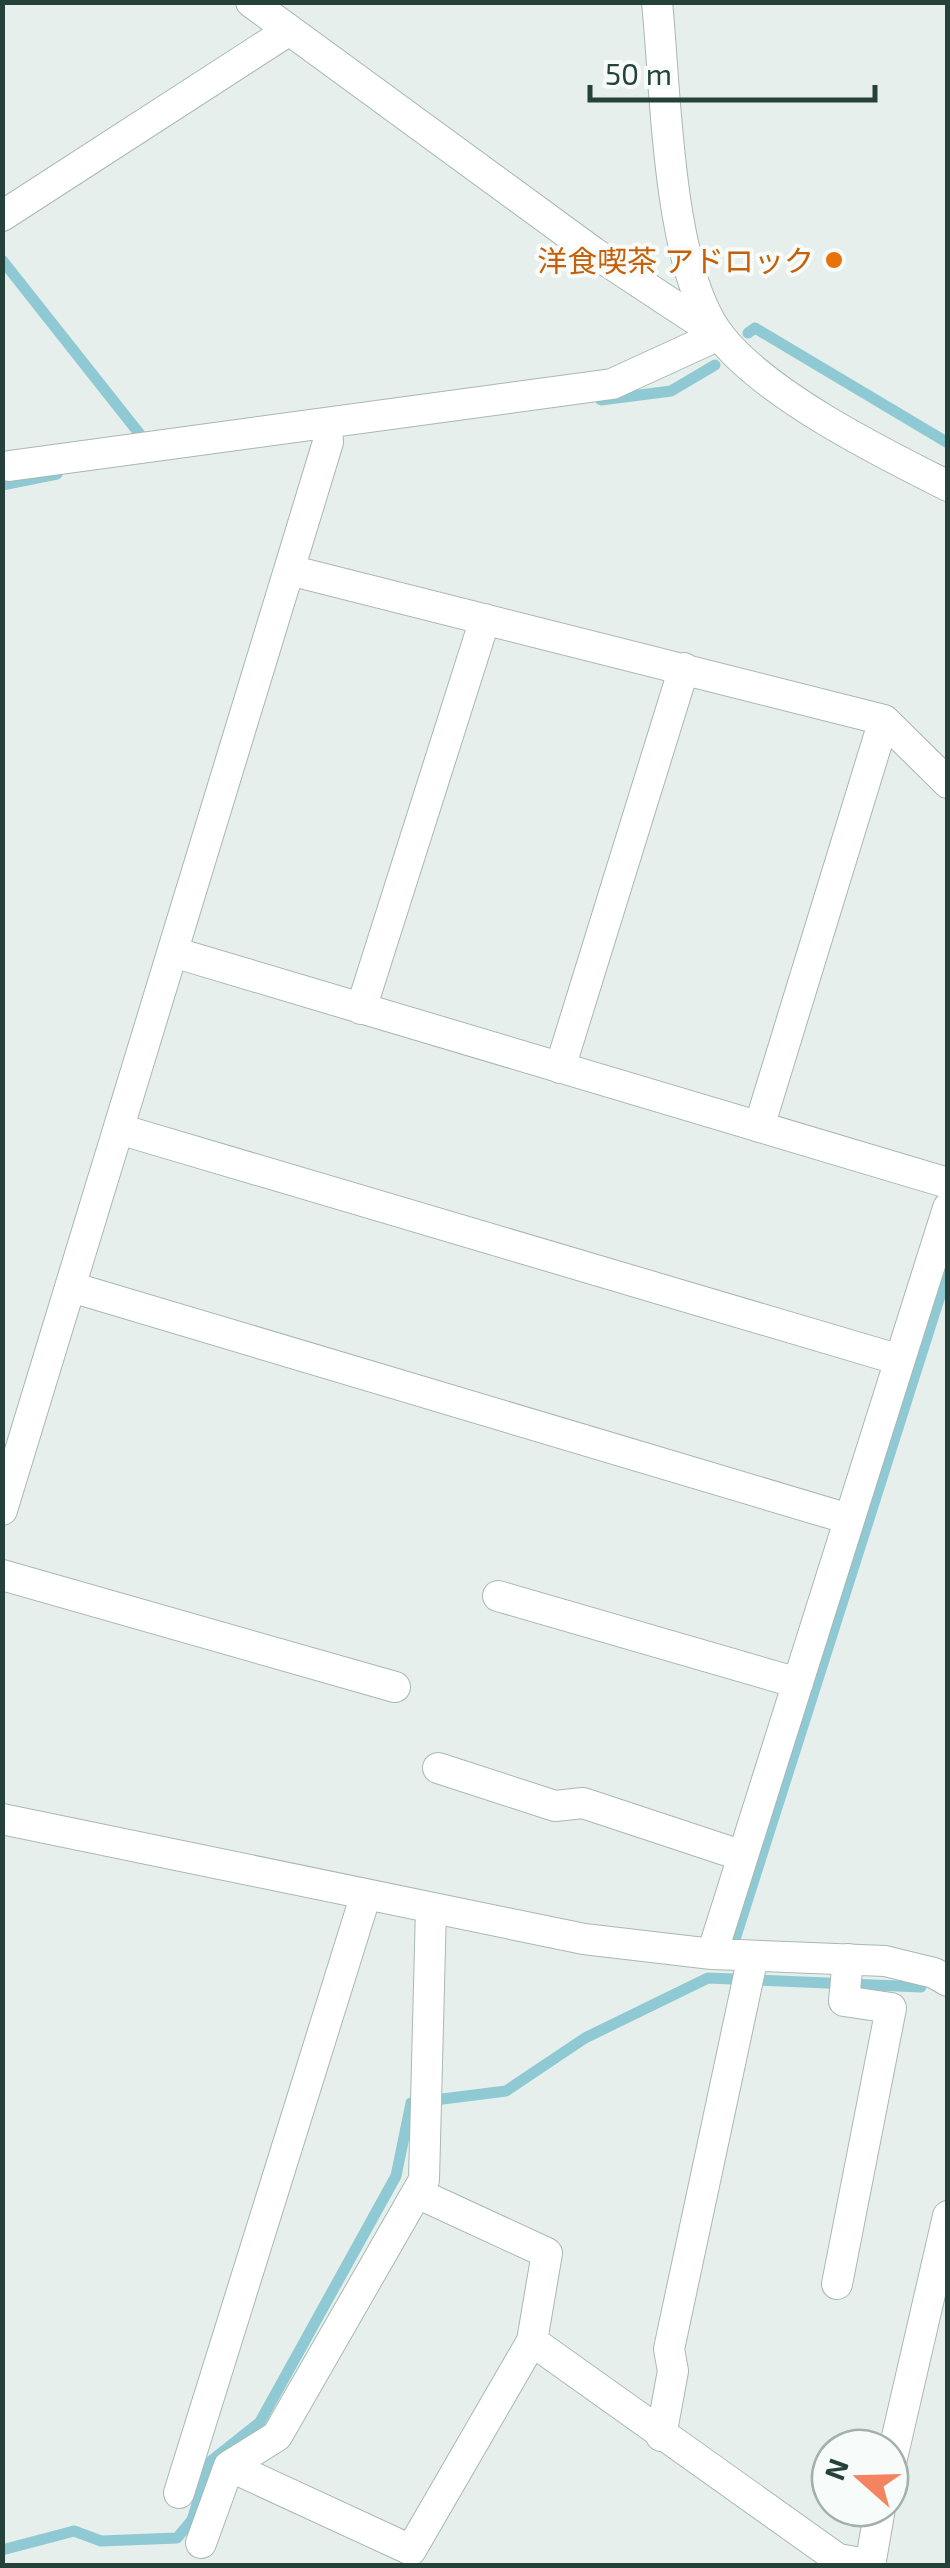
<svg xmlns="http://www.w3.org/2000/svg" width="950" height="2568" viewBox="0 0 950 2568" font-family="'Exo 2','Noto Sans JP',sans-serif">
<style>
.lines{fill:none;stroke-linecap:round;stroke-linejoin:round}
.stream{stroke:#8ec9d4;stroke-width:11}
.minor-casing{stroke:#a8b8b2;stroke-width:32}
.tertiary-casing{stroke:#a8b8b2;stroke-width:32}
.minor{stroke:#fff;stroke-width:30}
.tertiary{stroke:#fff;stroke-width:30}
.food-dot{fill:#e8710a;stroke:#f7fbf9;stroke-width:4}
.labels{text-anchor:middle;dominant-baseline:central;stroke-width:8;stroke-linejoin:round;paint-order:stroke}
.food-label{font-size:30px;fill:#c56008;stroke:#f7fbf9;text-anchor:end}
</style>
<rect width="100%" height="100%" fill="#e6efeb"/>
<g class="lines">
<!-- stream -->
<path class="stream" d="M2,260L146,442
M748,333L755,328L948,443
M601,400L671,391L715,365
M2,485L57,474
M730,1955L948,1271
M2,2550L74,2531L101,2541L177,2538L192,2520L211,2461L260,2422L396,2176L411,2103L506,2091L585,2038L708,1978L921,1987"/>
<defs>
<path id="minor" d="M251,2L593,252L719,335
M2,216L288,31
M9,466L612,384L719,335
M289,570L328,442L327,424
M173,952L948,1183
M361,1009L485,619
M560,1068L684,668
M759,1127L884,720
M119,1129L900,1360
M71,1287L849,1519
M2,1510L289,570L884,720L948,783
M2,1575L395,1687
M498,1596L798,1683
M438,1768L555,1806L583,1803L743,1856
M2,1819L584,1939L712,1954L885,1961L934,1973L948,1981
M712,1954L948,1208
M837,2284L891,2008L844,2001L848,1959
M532,2341L838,2559L868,2564
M661,2436L673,2371L669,2349L753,1956
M229,2466L411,2550L532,2341L547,2253L417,2193
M890,2467L948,2216
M179,2493L366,1894
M201,2543L229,2466L277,2436L424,2180L431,1908
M870,2566L880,2508"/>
<path id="tertiary" d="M657,2C666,90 667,268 720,336C766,395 880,452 948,486"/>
</defs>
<!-- minor casing -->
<use href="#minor" class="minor-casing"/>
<!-- tertiary casing -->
<use href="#tertiary" class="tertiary-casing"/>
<!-- minor -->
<use href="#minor" class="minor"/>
<!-- tertiary -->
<use href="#tertiary" class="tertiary"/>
</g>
<!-- markers -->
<circle class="food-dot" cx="834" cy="260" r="10"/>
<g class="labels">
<!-- food labels -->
<g class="food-label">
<text x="814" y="260">洋食喫茶 アドロック</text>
</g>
</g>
<!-- border -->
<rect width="950" height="2568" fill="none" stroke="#24423a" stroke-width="10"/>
<!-- north arrow -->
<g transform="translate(860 2478) rotate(290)"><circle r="48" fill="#f7fbf9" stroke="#a3b1ad" stroke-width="2.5"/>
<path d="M0-8L18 38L0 25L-18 38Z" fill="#f4845f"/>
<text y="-15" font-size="28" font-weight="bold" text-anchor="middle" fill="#24423a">N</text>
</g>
<!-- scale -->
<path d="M590 85v15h285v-15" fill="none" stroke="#24423a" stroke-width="5"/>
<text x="605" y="85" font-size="30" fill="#24423a" stroke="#f7fbf9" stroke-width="8" paint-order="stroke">50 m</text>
</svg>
